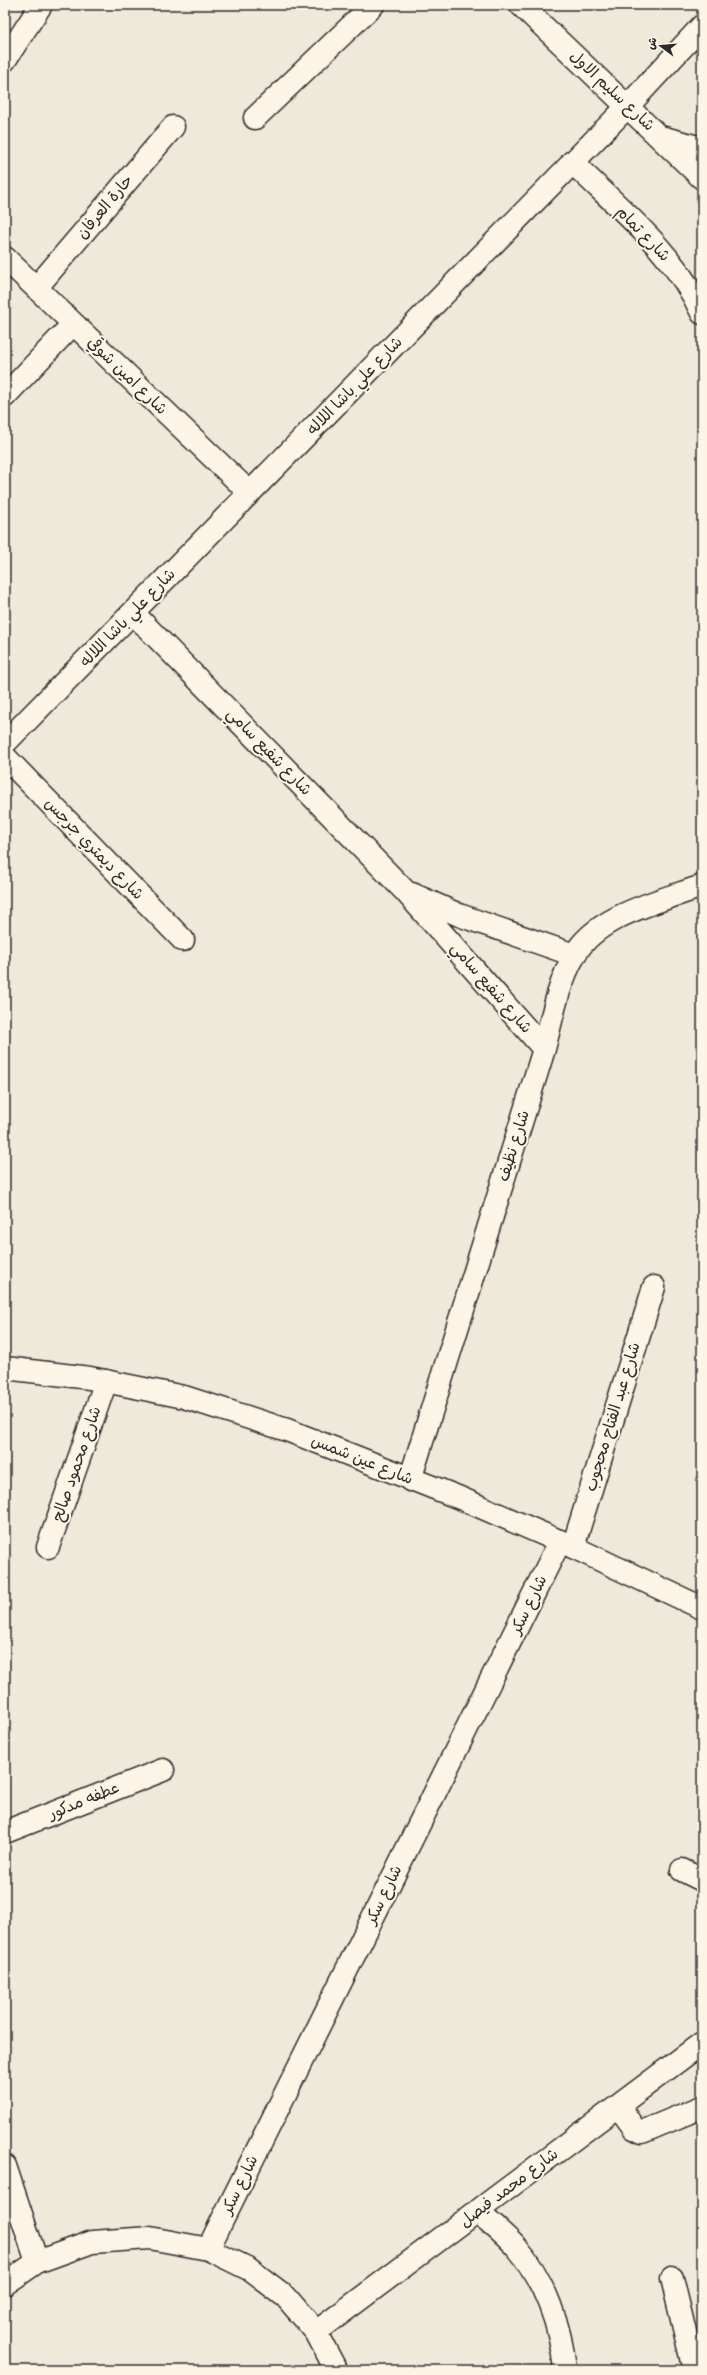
<svg xmlns="http://www.w3.org/2000/svg" width="707" height="2375" viewBox="0 0 707 2375" font-family="Mynerve,'Playpen Sans Arabic',sans-serif">
<style>
.lines{fill:none;stroke-linecap:round;stroke-linejoin:round}
.street-casing{stroke:#2b2b2b;stroke-width:25}
.secondary-casing{stroke:#2b2b2b;stroke-width:25}
.street{stroke:#fcf5e5;stroke-width:22}
.secondary{stroke:#fcf5e5;stroke-width:22}
.labels{text-anchor:middle;dominant-baseline:central;stroke-width:4;stroke-linejoin:round;paint-order:stroke}
.street-label{font-size:16px;fill:#2b2b2b;stroke:#fcf5e5}
</style>
<rect width="100%" height="100%" fill="#efe9da"/>
<filter id="ink" filterUnits="userSpaceOnUse"><feTurbulence type="fractalNoise" baseFrequency=".025" numOctaves="2"/><feDisplacementMap in="SourceGraphic" scale="8" xChannelSelector="R" yChannelSelector="G"/><feConvolveMatrix kernelMatrix="1 2 1 2 8 2 1 2 1" color-interpolation-filters="sRGB"/></filter>
<g filter="url(#ink)">
<g class="lines">
<defs>
<path id="street" d="M5,60L41,5
M255,118L373,5
M661,137L702,148
M572,162C619,209 675,252 702,313
M5,258L250,493
M37,287L173,127
M5,396L73,324
M133,613L405,891L544,1049
M5,743L627,107L702,26
M5,757L183,940
M412,894L459,915L574,955
M410,1480L544,1049C552,1018 558,984 574,956C596,915 661,901 702,886
M48,1547L106,1381
M573,1547L654,1287
M5,1832L163,1770
M682,1870L702,1880
M618,2106L634,2128L642,2132L702,2107
M5,2166L37,2262
M477,2211C490,2223 504,2234 516,2247C545,2281 561,2326 565,2370
M208,2249L560,1541
M672,2278L694,2370
M5,2284L37,2262L92,2242L150,2238L208,2249L249,2269L286,2297L316,2332L336,2370
M316,2332L702,2043"/>
<path id="secondary" d="M521,5L702,178
M5,1368L90,1378L184,1397L287,1430L460,1498L573,1547L702,1608"/>
</defs>
<!-- street casing -->
<use href="#street" class="street-casing"/>
<!-- secondary casing -->
<use href="#secondary" class="secondary-casing"/>
<!-- street -->
<use href="#street" class="street"/>
<!-- secondary -->
<use href="#secondary" class="secondary"/>
</g>
</g>
<g class="labels">
<!-- street labels -->
<g class="street-label">
<text transform="translate(612 91) rotate(43)">شارع سليم الاول</text>
<text transform="translate(105 207) rotate(-50)">حارة العرفان</text>
<text transform="translate(643 234) rotate(46)">شارع تمام</text>
<text transform="translate(127 376) rotate(44)">شارع امين شوقي</text>
<text transform="translate(355 386) rotate(-46)">شارع علي باشا اللاله</text>
<text transform="translate(128 618) rotate(-46)">شارع علي باشا اللاله</text>
<text transform="translate(269 752) rotate(46)">شارع شفيع سامي</text>
<text transform="translate(94 849) rotate(46)">شارع ديمتري جرجس</text>
<text transform="translate(491 988) rotate(49)">شارع شفيع سامي</text>
<text transform="translate(514 1146) rotate(-73)">شارع نظيف</text>
<text transform="translate(613 1417) rotate(-73)">شارع عبد الفتاح محجوب</text>
<text transform="translate(362 1460) rotate(22)">شارع عين شمس</text>
<text transform="translate(77 1464) rotate(-71)">شارع محمود صالح</text>
<text transform="translate(529 1605) rotate(-64)">شارع سكر</text>
<text transform="translate(84 1801) rotate(-22)">عطفه مدكور</text>
<text transform="translate(384 1895) rotate(-64)">شارع سكر</text>
<text transform="translate(240 2185) rotate(-64)">شارع سكر</text>
<text transform="translate(509 2188) rotate(-37)">شارع محمد فيصل</text>
</g>
</g>
<!-- margin -->
<rect width="707" height="2375" fill="none" stroke="#fcf5e5" stroke-width="20"/>
<rect x="10" y="10" width="687" height="2355" fill="none" stroke="#2b2b2b" stroke-width="1.5" filter="url(#ink)"/>
<!-- north arrow -->
<g transform="translate(661 46) rotate(286)" stroke="#fcf5e5" stroke-width="3" paint-order="stroke">
<path d="M0-3L7 15L0 10L-7 15Z" fill="#2b2b2b"/>
<text y="-6" font-size="11" font-weight="bold" text-anchor="middle" fill="#2b2b2b">ش</text>
</g>
</svg>
